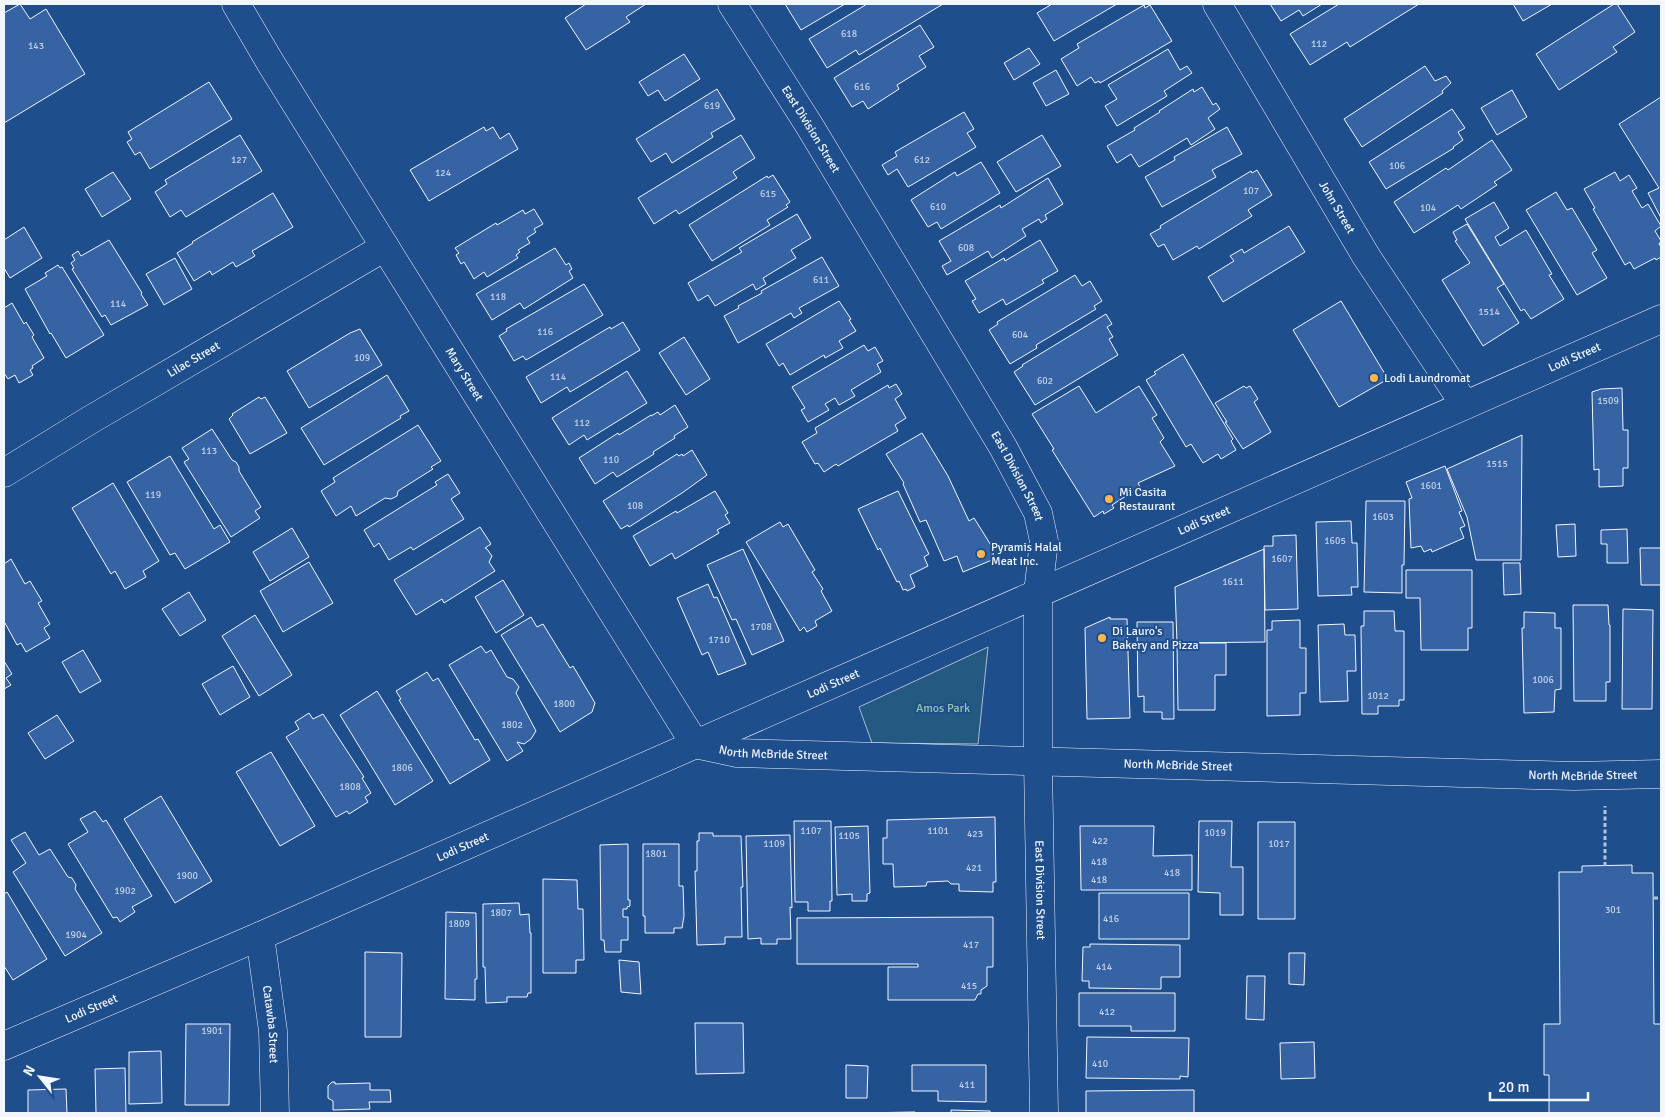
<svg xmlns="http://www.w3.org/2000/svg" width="1665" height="1117" viewBox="0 0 1665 1117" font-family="Signika,sans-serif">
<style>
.green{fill:#245a82;stroke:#a8bbd7}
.building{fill:#3563a3;stroke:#f2f6ff}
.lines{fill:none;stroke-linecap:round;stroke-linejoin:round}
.minor-casing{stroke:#f2f6ff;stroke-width:29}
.tertiary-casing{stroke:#f2f6ff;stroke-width:29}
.path{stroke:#b3c4dc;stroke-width:3;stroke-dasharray:4 2.5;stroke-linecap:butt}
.minor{stroke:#1f4e8c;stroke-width:28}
.tertiary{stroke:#1f4e8c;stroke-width:28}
.poi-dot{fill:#ffb74d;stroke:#1f4e8c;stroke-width:2}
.labels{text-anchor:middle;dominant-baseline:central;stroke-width:4;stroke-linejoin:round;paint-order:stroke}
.number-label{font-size:10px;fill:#c3d1e8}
.street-label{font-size:12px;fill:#f2f6ff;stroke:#1f4e8c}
.poi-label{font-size:12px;fill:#f2f6ff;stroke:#1f4e8c;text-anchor:start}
.park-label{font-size:12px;fill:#97c8a6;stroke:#1f4e8c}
</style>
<rect width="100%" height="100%" fill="#1f4e8c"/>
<!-- green -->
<path class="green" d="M988,647L978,744L872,743L859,707Z"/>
<!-- building -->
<path class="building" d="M20,4L30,19L46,9L85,74L4,123V13Z
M586,4H646L626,17L630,22L586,50L565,18Z
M785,4H845L801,30Z
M867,4H943L859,55L856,50L827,68L809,39Z
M1052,4H1117L1054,41L1037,13Z
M1270,4H1322L1303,16L1299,10L1281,21Z
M1339,4H1419L1350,47L1347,42L1310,65L1290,34Z
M1513,4H1552L1523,21Z
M1614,4H1617L1635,32L1613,47L1617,52L1559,90L1536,54Z
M1144,5L1145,8L1150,5L1172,41L1100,83L1099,81L1095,83L1091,77L1077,86L1061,59L1079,48L1077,44Z
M920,25L934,47L919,56L926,67L897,85L899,89L868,109L863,101L852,107L834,78Z
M1029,48L1040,64L1014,80L1004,63Z
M1168,49L1180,70L1187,66L1192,73L1164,91L1167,96L1117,126L1105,106L1117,99L1108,85Z
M684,54L700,79L665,101L658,90L648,96L639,82Z
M1425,66L1435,81L1446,76L1451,83L1442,91L1443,93L1362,147L1344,119Z
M1056,70L1069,94L1046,106L1033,83Z
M209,82L232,119L150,169L140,152L135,155L127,142L132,139L128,132Z
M1202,87L1213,105L1216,103L1220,109L1208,118L1215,129L1191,145L1187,138L1139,167L1131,154L1117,163L1107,146L1135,130L1134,128L1160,112L1159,111L1193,89L1194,92Z
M717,89L735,119L711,133L713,137L672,163L666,153L651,162L636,139Z
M1512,90L1527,117L1497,135L1481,108Z
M1661,97V218L1648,193L1659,188L1619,124Z
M1452,109L1465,128L1458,132L1463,140L1453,147L1454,148L1386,189L1369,162Z
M964,112L974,129L967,133L976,147L908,187L897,169L888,175L882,165L897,156L895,152Z
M484,127L486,131L493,127L500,139L509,133L518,149L429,201L410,170Z
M1227,127L1242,154L1212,170L1216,177L1162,207L1145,177L1175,160L1174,157Z
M240,135L262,171L186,217L181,210L170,217L155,192L167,184L165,180Z
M741,135L755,158L733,172L737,178L679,214L676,210L654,224L638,198Z
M1042,135L1061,166L1016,192L997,162Z
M1492,140L1512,170L1494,182L1497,185L1461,209L1458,205L1414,233L1394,202L1446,168L1448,170Z
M981,162L1000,193L941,229L937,222L928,227L911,200L955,172L957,176Z
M1257,170L1272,195L1248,210L1252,216L1199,249L1197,246L1173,260L1164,244L1158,247L1150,234L1161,228L1160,226L1251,171L1252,173Z
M113,172L131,199L102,217L85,189Z
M1615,172L1620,181L1629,175L1637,188L1632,191L1642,208L1648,204L1661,226L1655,231L1661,241L1659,244L1661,247V257L1656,260L1655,258L1634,269L1630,262L1625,265L1593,209L1595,208L1584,189Z
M773,175L790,202L786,205L788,207L767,220L770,225L712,261L689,225L767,176L768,178Z
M1048,178L1063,204L1045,215L1047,219L1041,223L1039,219L1022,229L1026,236L992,258L988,251L947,275L942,266L951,261L939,241L1000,205L1001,208Z
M1556,192L1567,210L1572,208L1597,250L1592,253L1607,278L1577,295L1526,210Z
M273,193L293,227L252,251L255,256L236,267L233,262L212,275L210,271L194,281L177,253L193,243L192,242Z
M1494,202L1509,228L1495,237L1500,246L1526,230L1552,274L1549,275L1564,299L1531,319L1524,309L1521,311L1465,219Z
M534,209L543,224L534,229L536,232L527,238L530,243L518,250L520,252L516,255L518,258L487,277L484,272L474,279L464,262L461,264L456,255L459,253L455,248L496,223L497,225L523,210L525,214Z
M797,214L811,238L791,250L796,258L763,278L766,284L756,290L753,284L715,306L708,295L698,301L688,283L742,252L739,248Z
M1467,224L1504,284L1497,288L1519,323L1483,346L1442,280L1470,263L1455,241L1457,240L1453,232Z
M1289,226L1305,252L1223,302L1208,277L1234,261L1230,256L1242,249L1244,253Z
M24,227L42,258L10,278L4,268V240Z
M109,240L142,293L141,294L148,305L111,325L105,315L102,317L72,269L74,268L71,263L75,260L72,255L78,251L81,256Z
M1040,240L1058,271L1042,280L1044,283L1006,305L1003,299L979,313L972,301L976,299L965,281L1004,258L1005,261Z
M555,248L566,265L569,263L572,269L569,271L573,278L524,309L520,303L492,320L476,294Z
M822,257L839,286L799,308L802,313L794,318L791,313L738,343L724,316L739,308L738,306L762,293L761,291Z
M175,258L192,289L164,305L146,274Z
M58,265L60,268L62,267L104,335L66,358L51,333L50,334L25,289L47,276L45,273Z
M1075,275L1082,286L1090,281L1102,301L1094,306L1096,309L1036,345L1037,348L1010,364L989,330L998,324L997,322Z
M584,284L603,315L526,360L523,356L514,361L499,336L507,331L506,329Z
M839,301L851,319L849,320L856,331L839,341L843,348L825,358L824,355L790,375L783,363L779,366L766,344Z
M1341,301L1388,379L1339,407L1293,330Z
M12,303L24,324L26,322L34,335L32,337L44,358L32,366L33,368L30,370L33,375L19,383L15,375L8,379L4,373V308Z
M1106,314L1112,324L1107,327L1113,337L1109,339L1118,355L1035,405L1014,372L1023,366L1022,365Z
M623,322L640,350L570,392L567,387L541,403L526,377L610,327L611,329Z
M360,329L382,365L309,408L287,371L350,333Z
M684,337L710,379L686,395L659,353Z
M864,345L868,351L875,347L883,361L877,364L881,372L851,390L855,396L839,405L835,398L825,404L829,410L808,422L801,410L805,408L792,387Z
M1183,354L1233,439L1231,441L1236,450L1221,459L1218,454L1203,463L1191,444L1186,447L1146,380L1156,374L1154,372Z
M627,371L647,403L587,440L584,435L569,445L552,418Z
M387,375L409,411L400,416L401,418L324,465L301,428Z
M896,384L902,394L895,399L906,418L895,425L898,431L838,466L836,464L824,472L818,463L815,464L802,442L817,433L815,428L888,385L889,388Z
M1079,386L1096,413L1139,386L1157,415L1152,418L1164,438L1160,442L1175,466L1138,483L1140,487L1112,505L1114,508L1104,514L1103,511L1094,517L1052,450L1054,449L1032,414Z
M1244,386L1246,388L1250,386L1258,399L1254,402L1271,432L1243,449L1225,422H1227L1215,403Z
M1622,388L1623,430H1628V468H1623V486L1599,487V469L1594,470L1592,392L1601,389Z
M259,397L261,399L265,397L287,433L250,454L229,419L233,415L232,414Z
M675,405L688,427L674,436L675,438L653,452L654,454L617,477L613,472L595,484L579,458L618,433L619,435L651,415V416L658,412L660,415Z
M418,425L441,461L431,467L433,469L398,491L397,496L391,499L385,498L356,516L351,506L336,516L321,491L335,482L333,478Z
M212,429L232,460L236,462L239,467V471L261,507L255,511L260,518L231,537L184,462L189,459L182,448Z
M922,433L948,476L969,521L974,518L994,550L992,560L963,572L957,556L944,561L926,520L920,522L903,484L904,483L886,454Z
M1522,435L1521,560H1476L1467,517L1447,469Z
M692,450L707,475L682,493L629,527L628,525L621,529L603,501L677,454L679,456L682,454L683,456Z
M170,456L214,529L220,525L230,542L185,569L175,553L170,555L127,482Z
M1445,466L1462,511L1459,512L1465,526L1460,528L1464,538L1432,552L1431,549L1424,552L1421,546L1411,548L1409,499L1412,498L1406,482Z
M448,474L460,493L451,499L464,519L413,550L411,547L389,560L379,543L374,547L364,530L437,485L435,482Z
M113,483L159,561L143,571L146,577L125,589L115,571L111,574L72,508Z
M715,491L728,513L725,515L730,523L717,530L719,533L675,559L672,553L650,566L633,536L676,511L677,513Z
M898,491L929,554L924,557L928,566L910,575L915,587L907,591L906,589L903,590L899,581L897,582L880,548L878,550L858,509Z
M1366,501H1405L1404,565H1402V593L1364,592Z
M1351,521L1352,543H1357L1358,587H1351L1352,595L1318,596L1316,522Z
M780,522L783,527L788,524L815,570L812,572L823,589L821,591L832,611L815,621L817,626L807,632L804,627L800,631L746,542Z
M1575,524L1576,556L1558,557L1556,525Z
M480,527L491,544L485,548L487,549L492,556L489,562L495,571L444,603L442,599L416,615L394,580Z
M292,528L309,557L270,581L253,552Z
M1627,529L1628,563H1607V544H1601V530Z
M1296,535L1298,609L1265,610L1264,546H1273V536Z
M1640,548H1661V585H1641Z
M743,549L784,641L752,655L736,619L732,620L707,565Z
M1264,549L1265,642L1177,643L1175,587Z
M11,559L25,584L30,581L42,601L38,603L50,624L44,628L50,638L26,652L21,643L17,645L5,623L4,624V564Z
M309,562L333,603L283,632L260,591Z
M1503,563H1520L1521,594L1504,595Z
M1406,570H1472V628H1468V650H1421L1420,598H1406Z
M503,580L524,615L496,633L475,597Z
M708,584L714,598L717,597L746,664L718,675L708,652L702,655L677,598Z
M189,592L206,620L180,636L162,609Z
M1573,605H1608L1609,625H1610V682H1606V701H1574Z
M1623,609L1653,610L1652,709H1622Z
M1364,611H1394L1395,631H1404V700H1399V706H1378V714H1362L1361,626H1364Z
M1524,612L1555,613V628H1561V689L1555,690L1554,712L1524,713L1522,628H1524Z
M255,615L292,675L259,696L222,636Z
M531,617L537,627L543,624L570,668L573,666L595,703L592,712L560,732L501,635Z
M1110,617V619H1127L1130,718L1087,719L1085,628Z
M1300,620V648H1306V693H1300V715L1267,716V630H1272V621Z
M1137,622H1173L1174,719H1162V712H1144V696L1138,697Z
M1344,624L1345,635H1355L1356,671H1347L1348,701L1320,702L1318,625Z
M1177,643H1226V675H1215V710H1178Z
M481,646L486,653L491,650L507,677L513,679L519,687L516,693L536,731L531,739L524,744L517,742L523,751L507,761L449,665Z
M83,650L101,681L80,693L62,662Z
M4,661L12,674L6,678L11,685L4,689Z
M233,666L250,697L220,715L202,684Z
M427,672L433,681L438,678L475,740L478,739L490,760L450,784L399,700L401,699L396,691Z
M377,691L433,781L395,805L340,715Z
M309,713L313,719L323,714L364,777L362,778L371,793L365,797L368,802L349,814L347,811L336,817L286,737L299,729L295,722Z
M57,715L74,741L45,759L28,733Z
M271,752L315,826L280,846L236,772Z
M161,796L212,881L175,903L124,819Z
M95,811L103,822L106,820L152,896L132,907L135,912L120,922L117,917L113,918L68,844L88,832L80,819Z
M995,817L996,882H993V892L959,891V884H951L948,881L927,882L926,886L894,887L893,864H883V838H887V820Z
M794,821H831L832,901H830V911H808V902H795Z
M1199,821H1232L1231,867H1243V915H1220V893L1198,892Z
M1258,822H1295V919H1258Z
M868,826L870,893L867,894V901H852V894L837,895L835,827Z
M1080,826H1154L1153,856L1192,855V890H1081Z
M25,832L39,855L50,849L68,877L72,878L76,885L75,889L102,933L65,956L13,872L26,863L11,840Z
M699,833H713V836H741L743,887H741L742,937H725V944L697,945L695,871H697V841H699Z
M790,835L792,908L790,907L791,939H777V944H761V938L748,939L746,836Z
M628,844V900H630V906L627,907V909H623V917H628V940H621V952H605L604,940H601L600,845Z
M643,844H679V886H683L684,916L682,928H674V933H645V916H643Z
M1632,865V873H1653L1654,1024H1661V1113H1549V1075H1544V1024H1560L1559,872H1582V866Z
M543,879L577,880L578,909H583L584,960H576V973H543Z
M7,892L47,959L13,980L4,966V894Z
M1099,893H1189V939H1099Z
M519,903L520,915L529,914L530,933H531V993H528L527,997H507V1002L486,1003L485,967H483V904Z
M446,912L476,913L477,979H475V1000L445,999Z
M993,917V967H987V986L981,990V994H978L975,1000H888V967H918V964H797V918Z
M1090,944L1180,945V977H1161V989L1089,988V981H1082L1083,947H1090Z
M365,952L402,953L401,1037H365Z
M1289,953H1305L1304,985L1289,984Z
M619,960L639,962L641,994L621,992Z
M1247,976H1265L1264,1020L1246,1019Z
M1079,993H1175V1031H1131V1026H1079Z
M695,1023H743L744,1073L696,1074Z
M186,1024H230L229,1105H185Z
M1087,1037L1189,1038L1188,1077L1180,1076V1079L1086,1078Z
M1314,1042L1315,1078L1281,1079L1280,1043Z
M161,1051L162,1103L129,1104V1052Z
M846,1065L868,1066L867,1098H846Z
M912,1065H986V1102L938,1101V1091H912Z
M125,1068L126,1113H96L95,1069Z
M332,1082H335V1084L370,1083V1090H390L391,1102H369L370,1109L333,1110V1101L328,1098V1086Z
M66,1089L67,1113H28V1090Z
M1194,1090V1113H1086V1091Z
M951,1110L990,1111V1113H951Z
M915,1112V1113H857Z"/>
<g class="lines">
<defs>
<g id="minor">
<path id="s1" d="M236,4L270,62L385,247L695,744L737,753L1574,776L1661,774"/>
<path id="s2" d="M732,4L809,125L1003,447L1038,513L1044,541L1038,593V762L1044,1113"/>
<path id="s3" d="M1217,4L1366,256L1465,405"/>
<path id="s4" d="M4,473L90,420L385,247"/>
<path id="s5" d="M260,936L273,1031L275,1113"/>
</g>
<g id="tertiary">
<path id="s6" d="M4,1046L260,936L1661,319"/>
</g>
</defs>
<!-- minor casing -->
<use href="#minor" class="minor-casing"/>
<!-- tertiary casing -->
<use href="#tertiary" class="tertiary-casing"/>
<!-- path -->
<path class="path" d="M1605,866V806
M1654,898H1661"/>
<!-- minor -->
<use href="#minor" class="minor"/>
<!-- tertiary -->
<use href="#tertiary" class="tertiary"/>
</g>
<!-- markers -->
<g class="poi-dot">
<circle cx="1374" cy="378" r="5"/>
<circle cx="1109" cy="499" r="5"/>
<circle cx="981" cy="554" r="5"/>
<circle cx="1102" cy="638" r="5"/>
</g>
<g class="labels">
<!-- number labels -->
<g class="number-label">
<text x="849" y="34">618</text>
<text x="1319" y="44">112</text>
<text x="36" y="46">143</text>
<text x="862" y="87">616</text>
<text x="712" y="106">619</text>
<text x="239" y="160">127</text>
<text x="922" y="160">612</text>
<text x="1397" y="166">106</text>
<text x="443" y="173">124</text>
<text x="1251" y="191">107</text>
<text x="768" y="194">615</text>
<text x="938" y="207">610</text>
<text x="1428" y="208">104</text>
<text x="966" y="248">608</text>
<text x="821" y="280">611</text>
<text x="498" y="297">118</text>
<text x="118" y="304">114</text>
<text x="1489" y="312">1514</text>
<text x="545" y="332">116</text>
<text x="1020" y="335">604</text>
<text x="362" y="358">109</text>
<text x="558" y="377">114</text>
<text x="1045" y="381">602</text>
<text x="1608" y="401">1509</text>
<text x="582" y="423">112</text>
<text x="209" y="451">113</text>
<text x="611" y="460">110</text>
<text x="1497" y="464">1515</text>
<text x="1431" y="486">1601</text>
<text x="153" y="495">119</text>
<text x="635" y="506">108</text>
<text x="1383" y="517">1603</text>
<text x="1335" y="541">1605</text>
<text x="1282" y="559">1607</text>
<text x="1233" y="582">1611</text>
<text x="761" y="627">1708</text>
<text x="719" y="640">1710</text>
<text x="1543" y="680">1006</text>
<text x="1378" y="696">1012</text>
<text x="564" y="704">1800</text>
<text x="512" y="725">1802</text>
<text x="402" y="768">1806</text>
<text x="350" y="787">1808</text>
<text x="811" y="831">1107</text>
<text x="938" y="831">1101</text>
<text x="1215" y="833">1019</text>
<text x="975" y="834">423</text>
<text x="849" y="836">1105</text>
<text x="1100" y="841">422</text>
<text x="774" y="844">1109</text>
<text x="1279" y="844">1017</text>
<text x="656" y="854">1801</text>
<text x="1099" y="862">418</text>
<text x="974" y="868">421</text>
<text x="1172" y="873">418</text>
<text x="187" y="876">1900</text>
<text x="1099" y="880">418</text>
<text x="125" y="891">1902</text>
<text x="1613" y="910">301</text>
<text x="501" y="913">1807</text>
<text x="1111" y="919">416</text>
<text x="459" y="924">1809</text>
<text x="76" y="935">1904</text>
<text x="971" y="945">417</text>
<text x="1104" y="967">414</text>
<text x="969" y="986">415</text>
<text x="1107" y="1012">412</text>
<text x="212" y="1031">1901</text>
<text x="1100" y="1064">410</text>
<text x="967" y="1085">411</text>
</g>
<!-- street labels -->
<g class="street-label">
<text stroke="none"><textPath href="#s2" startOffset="148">East Division Street</textPath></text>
<text stroke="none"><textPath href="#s3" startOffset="236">John Street</textPath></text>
<text stroke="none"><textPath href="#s6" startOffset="1715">Lodi Street</textPath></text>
<text stroke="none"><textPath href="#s4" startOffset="221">Lilac Street</textPath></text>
<text stroke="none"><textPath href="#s1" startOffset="435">Mary Street</textPath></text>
<text stroke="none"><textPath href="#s2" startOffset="552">East Division Street</textPath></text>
<text stroke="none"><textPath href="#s6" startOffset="1310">Lodi Street</textPath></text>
<text stroke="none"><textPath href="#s6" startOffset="905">Lodi Street</textPath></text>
<text stroke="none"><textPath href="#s1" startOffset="950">North McBride Street</textPath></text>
<text stroke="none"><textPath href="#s1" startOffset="1355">North McBride Street</textPath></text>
<text stroke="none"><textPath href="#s1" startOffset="1760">North McBride Street</textPath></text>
<text stroke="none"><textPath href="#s6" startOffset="500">Lodi Street</textPath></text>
<text stroke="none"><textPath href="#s2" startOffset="972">East Division Street</textPath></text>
<text stroke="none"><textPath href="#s6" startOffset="95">Lodi Street</textPath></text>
<text stroke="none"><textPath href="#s5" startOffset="89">Catawba Street</textPath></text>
</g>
<!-- poi labels -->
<g class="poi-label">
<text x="1384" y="378">Lodi Laundromat</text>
<text x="1119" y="492">Mi Casita<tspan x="1119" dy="14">Restaurant</tspan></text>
<text x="991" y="547">Pyramis Halal<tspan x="991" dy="14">Meat Inc.</tspan></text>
<text x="1112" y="631">Di Lauro's<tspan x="1112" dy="14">Bakery and Pizza</tspan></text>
</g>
<!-- park labels -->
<g class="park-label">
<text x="943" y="708">Amos Park</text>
</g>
</g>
<!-- border -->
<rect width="1665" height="1117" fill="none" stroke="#f2f6ff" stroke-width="10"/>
<!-- north arrow -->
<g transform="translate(40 1077) rotate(300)" stroke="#1f4e8c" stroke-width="4" paint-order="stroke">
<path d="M0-4L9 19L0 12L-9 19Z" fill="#f2f6ff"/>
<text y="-8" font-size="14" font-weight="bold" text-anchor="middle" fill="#f2f6ff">N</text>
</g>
<!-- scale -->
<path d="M1490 1092v8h98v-8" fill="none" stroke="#f2f6ff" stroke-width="2.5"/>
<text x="1498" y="1092" font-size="15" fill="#f2f6ff" stroke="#1f4e8c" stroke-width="4" paint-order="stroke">20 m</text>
</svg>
